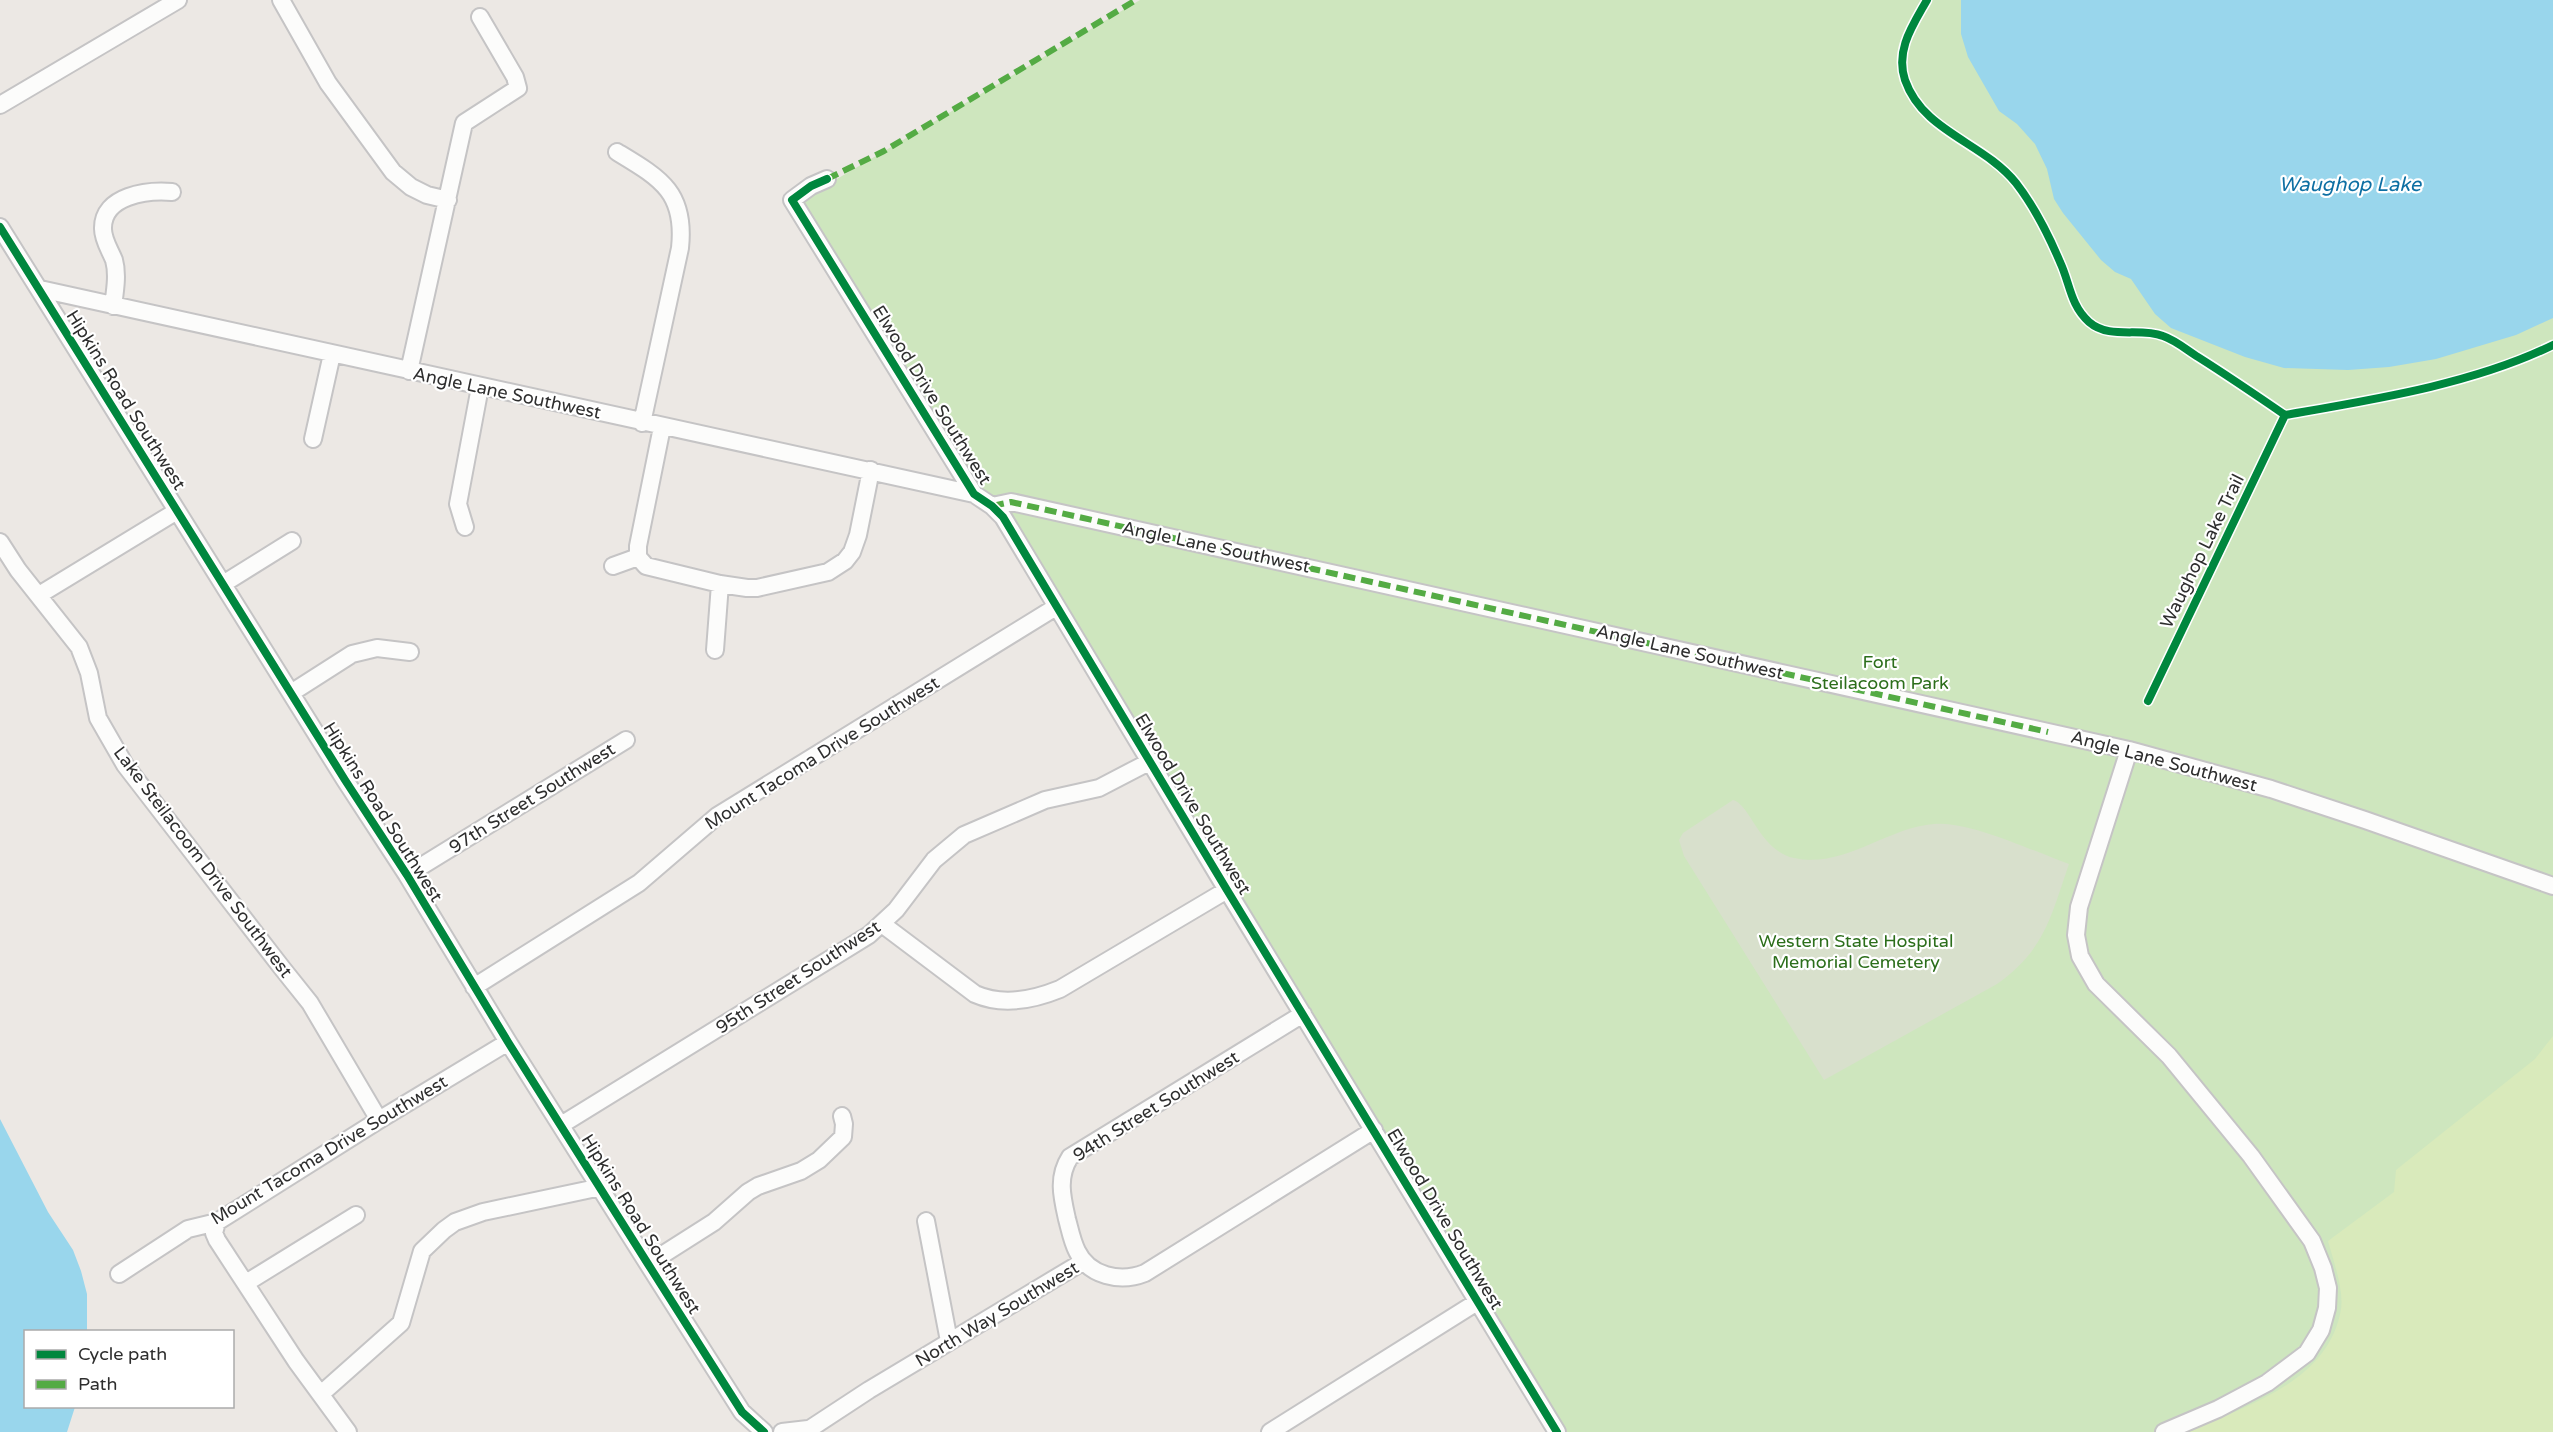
<svg xmlns="http://www.w3.org/2000/svg" width="2553" height="1432" viewBox="0 0 2553 1432" font-family="'Varela Round',sans-serif">
<style>
.green{fill:#cee6be}
.cemetery{fill:#d8e0cc}
.pitch{fill:#d9eabb}
.water{fill:#99d6ec}
.lines{fill:none;stroke-linecap:round;stroke-linejoin:round}
.minor-casing{stroke:#c5c4c5;stroke-width:20}
.minor{stroke:#fcfcfb;stroke-width:16}
.quiet{stroke:#54ab44;stroke-width:6;stroke-dasharray:12 6;stroke-linecap:butt}
.cycleway-casing{stroke:#fff;stroke-width:11}
.cycleway{stroke:#00873e;stroke-width:8}
.labels{text-anchor:middle;dominant-baseline:central;stroke-width:4.5;stroke-linejoin:round;paint-order:stroke}
.street-label{font-size:18px;fill:#2e2e2e;stroke:#fff}
.park-label{font-size:18px;fill:#2c6e1b;stroke:#fff}
.water-label{font-size:20px;font-style:italic;fill:#0d6fa3;stroke:#fff}
</style>
<rect width="100%" height="100%" fill="#ece8e4"/>
<!-- green -->
<path class="green" d="M1140,0H2553V1432H1562L798,202Z"/>
<!-- cemetery -->
<path class="cemetery" d="M1733,800C1751,805 1759,850 1794,858C1844,869 1885,828 1934,824C1968,820 2035,852 2069,864C2051,916 2045,950 1997,984L1824,1080L1684,856L1679,840L1683,833Z"/>
<!-- pitch -->
<path class="pitch" d="M2553,1036V1432H2189C2247,1405 2329,1382 2341,1309C2344,1289 2333,1260 2328,1241L2394,1192L2396,1170L2535,1059Z"/>
<!-- water -->
<path class="water" d="M1961,0H2553V318L2516,335L2436,359L2389,367L2348,370L2284,368L2245,357L2171,328L2155,314L2131,279L2115,272L2101,260L2063,213L2054,199L2047,169L2035,144L2017,124L1999,111L1968,57L1961,34Z
M0,1119L48,1212L73,1250L81,1271L87,1294V1331L26,1332V1406L75,1407L67,1432H0Z"/>
<g class="lines">
<defs>
<path id="minor" d="M281,0L328,83L393,172L411,187L427,195L448,200
M0,105L178,0
M617,152C660,178 686,192 680,248L642,423
M827,179L811,186L792,200L974,494L992,506L1003,517L1227,890L1557,1432
M0,227L345,780L407,875L508,1042L648,1264L742,1412L764,1432
M40,289L974,494
M113,306C115,291 118,274 114,260C110,250 103,240 103,229C102,195 148,190 172,192
M409,371L464,123L518,88L515,77L480,17
M662,427L638,546V557L646,566L720,584L747,588H757L828,572L845,561L852,552L858,535L871,470
M313,439L332,354
M992,506L1011,502L2129,750L2271,789L2365,820L2553,886
M465,527L458,504L480,387
M0,542L18,570L79,647L89,673L98,718L125,765L282,968L310,1003L379,1120
M613,566L638,557
M223,584L292,541
M39,595L177,511
M715,650L720,584
M291,693L352,654L377,648L410,652
M2129,750L2079,907L2076,935L2080,956L2096,984L2169,1056L2251,1156L2312,1241L2323,1268L2328,1288L2327,1308L2321,1330L2307,1353L2267,1383L2218,1409L2164,1432
M407,875L626,740
M882,924L975,994C1002,1006 1033,1000 1060,989L1227,890
M474,987L639,883L717,816L1056,607
M1303,1014L1070,1157C1057,1177 1062,1197 1067,1219C1070,1230 1072,1241 1077,1251C1089,1276 1120,1283 1145,1273L1374,1130
M561,1125L869,935L896,910L934,860L964,835L1045,800L1099,788L1151,761
M926,1221L949,1341
M217,1222L214,1233L217,1240L296,1361L348,1432
M648,1264L714,1222L748,1192L758,1186L801,1171L819,1160L843,1137L844,1124L842,1116
M119,1274L188,1229L217,1222L379,1120L508,1042
M246,1283L356,1215
M321,1394L401,1323L422,1251L444,1230L455,1222L483,1212L601,1187
M782,1432L808,1429
M805,1432L869,1390L1084,1261
M1270,1432L1477,1302"/>
</defs>
<!-- minor casing -->
<use href="#minor" class="minor-casing"/>
<!-- minor -->
<use href="#minor" class="minor"/>
<!-- quiet -->
<path class="quiet" d="M827,179L884,151L1136,0
M992,506L1011,502L2048,732"/>
<defs>
<path id="cycleway" d="M1927,0C1913,25 1895,50 1905,80C1923,132 1983,142 2016,183C2033,205 2049,236 2060,262C2070,283 2070,305 2089,322C2110,340 2139,327 2163,336C2175,340 2187,350 2198,357C2228,376 2256,395 2285,415C2371,400 2474,384 2553,345
M827,179L811,186L792,200L974,494L992,506L1003,517L1227,890L1557,1432
M0,227L345,780L407,875L508,1042L648,1264L742,1412L764,1432
M2148,701L2285,415"/>
</defs>
<!-- cycleway casing -->
<use href="#cycleway" class="cycleway-casing"/>
<!-- cycleway -->
<use href="#cycleway" class="cycleway"/>
</g>
<g class="labels">
<!-- street labels -->
<g class="street-label">
<text transform="translate(507 393) rotate(12)">Angle Lane Southwest</text>
<text transform="translate(932 395) rotate(58)">Elwood Drive Southwest</text>
<text transform="translate(126 400) rotate(58)">Hipkins Road Southwest</text>
<text transform="translate(1216 547) rotate(12)">Angle Lane Southwest</text>
<text transform="translate(2202 551) rotate(-64)">Waughop Lake Trail</text>
<text transform="translate(1690 652) rotate(13)">Angle Lane Southwest</text>
<text transform="translate(822 753) rotate(-32)">Mount Tacoma Drive Southwest</text>
<text transform="translate(2164 761) rotate(15)">Angle Lane Southwest</text>
<text transform="translate(532 798) rotate(-32)">97th Street Southwest</text>
<text transform="translate(1193 804) rotate(59)">Elwood Drive Southwest</text>
<text transform="translate(383 812) rotate(58)">Hipkins Road Southwest</text>
<text transform="translate(203 862) rotate(53)">Lake Steilacoom Drive Southwest</text>
<text transform="translate(798 977) rotate(-33)">95th Street Southwest</text>
<text transform="translate(1156 1106) rotate(-32)">94th Street Southwest</text>
<text transform="translate(329 1150) rotate(-31)">Mount Tacoma Drive Southwest</text>
<text transform="translate(1445 1219) rotate(59)">Elwood Drive Southwest</text>
<text transform="translate(641 1224) rotate(58)">Hipkins Road Southwest</text>
<text transform="translate(997 1314) rotate(-31)">North Way Southwest</text>
</g>
<!-- park labels -->
<g class="park-label">
<text x="1880" y="662">Fort<tspan x="1880" dy="21">Steilacoom Park</tspan></text>
<text x="1856" y="941">Western State Hospital<tspan x="1856" dy="21">Memorial Cemetery</tspan></text>
</g>
<!-- water labels -->
<g class="water-label">
<text x="2350" y="185">Waughop Lake</text>
</g>
</g>
<!-- legend -->
<rect x="24" y="1330" width="210" height="78" fill="#ffffff" stroke="#ababab" stroke-width="1.5"/>
<rect x="36" y="1350" width="30" height="9" fill="#00873e" stroke="#ababab" stroke-width="1.5"/>
<text x="78" y="1360" font-size="18" fill="#2e2e2e">Cycle path</text>
<rect x="36" y="1380" width="30" height="9" fill="#54ab44" stroke="#ababab" stroke-width="1.5"/>
<text x="78" y="1390" font-size="18" fill="#2e2e2e">Path</text>
</svg>
